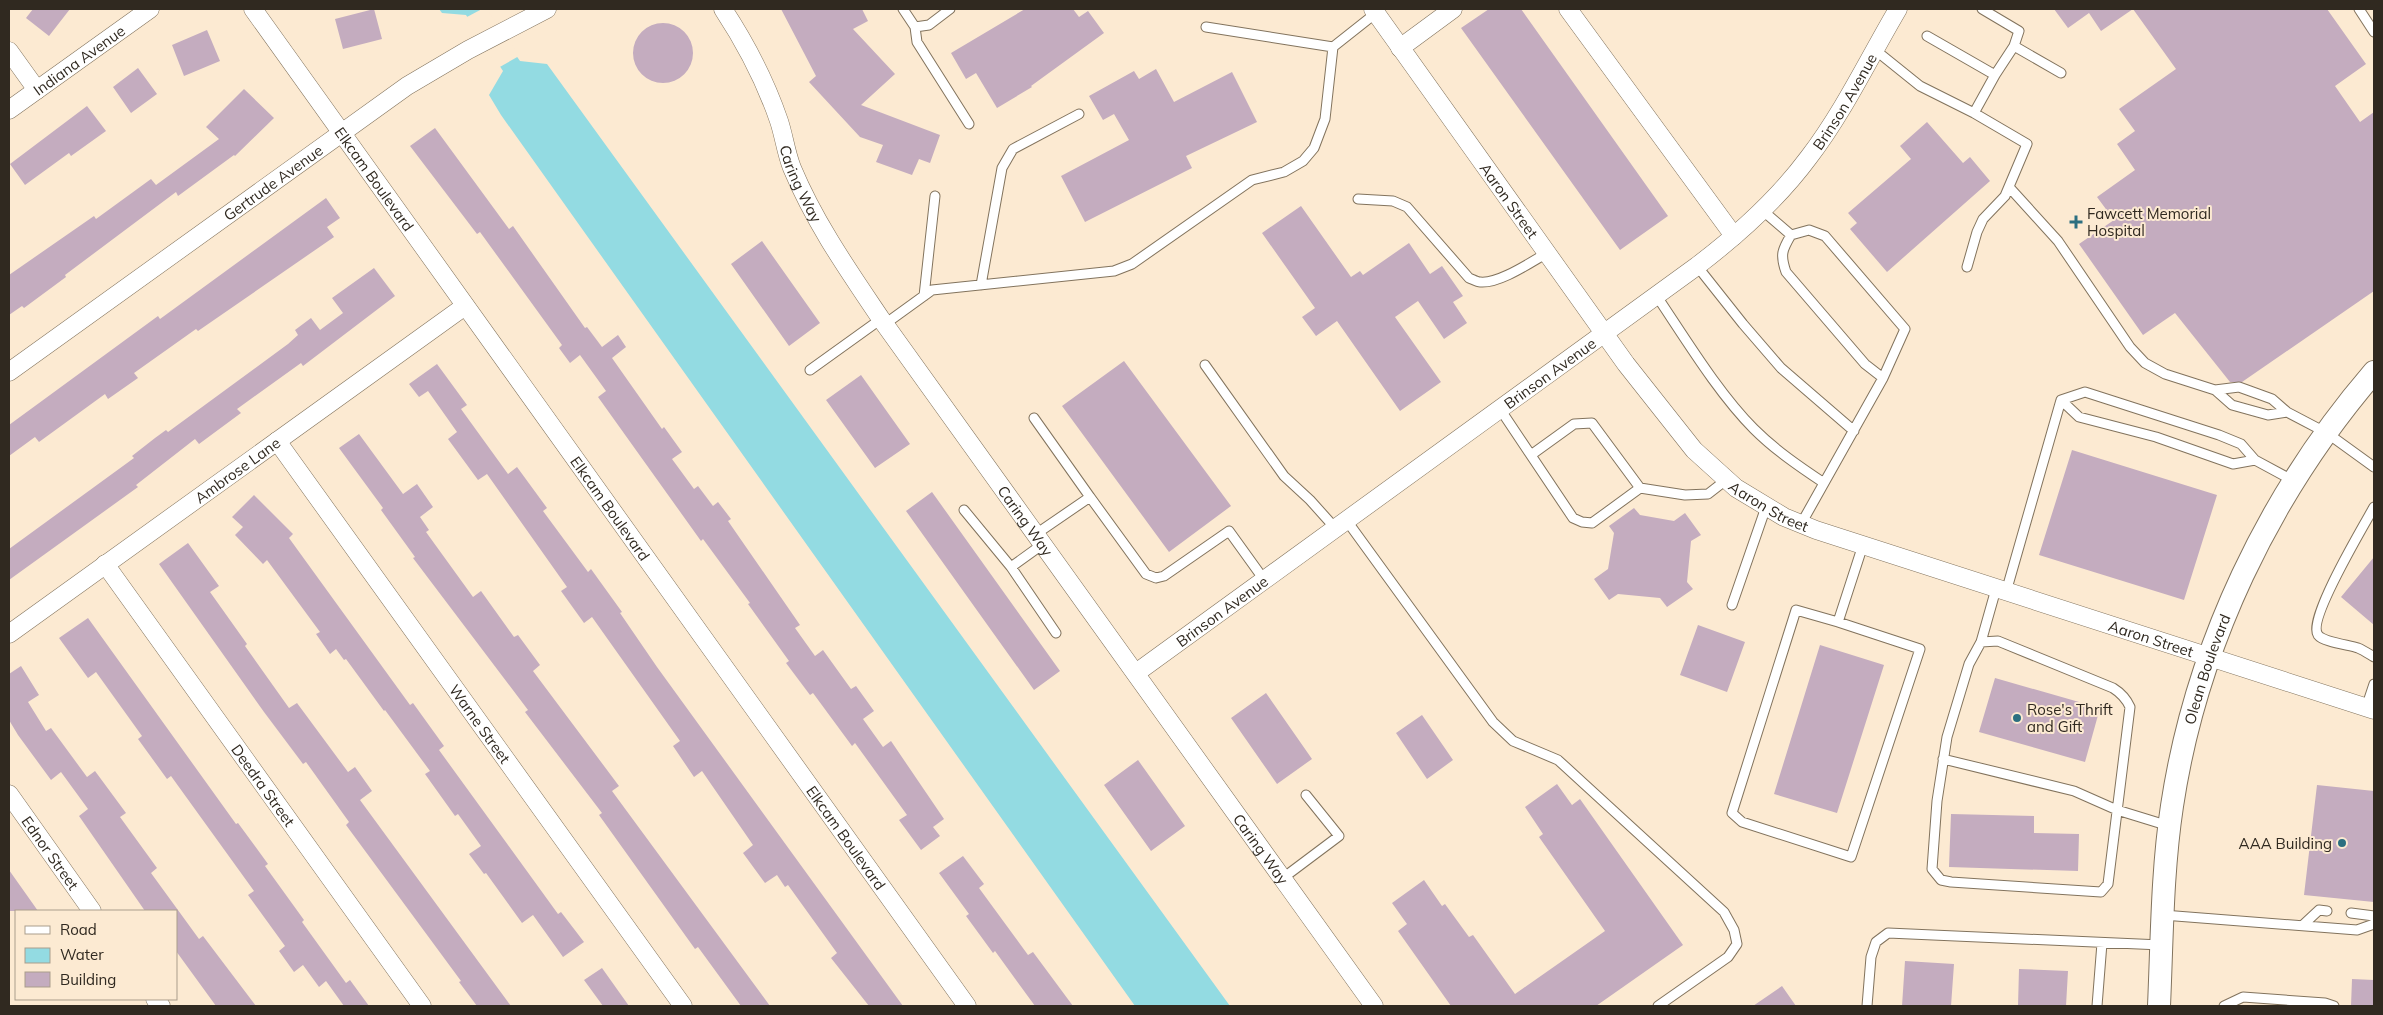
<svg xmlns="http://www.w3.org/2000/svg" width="2383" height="1015" viewBox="0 0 2383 1015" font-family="Mulish,sans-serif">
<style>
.water{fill:#93dbe2}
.pier{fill:#fcead2}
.building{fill:#c4acbf}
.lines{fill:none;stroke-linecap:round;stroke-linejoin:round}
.service-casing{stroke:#82735d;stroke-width:11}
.minor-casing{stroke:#82735d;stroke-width:19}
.tertiary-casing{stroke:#82735d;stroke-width:24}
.service{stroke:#fff;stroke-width:9}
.minor{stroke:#fff;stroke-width:18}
.tertiary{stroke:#fff;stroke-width:22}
.poi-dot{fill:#2c6f80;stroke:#fcead2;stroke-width:2}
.labels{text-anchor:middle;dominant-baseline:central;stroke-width:4;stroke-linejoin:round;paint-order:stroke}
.street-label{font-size:15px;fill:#302920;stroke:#fcead2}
.poi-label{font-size:15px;fill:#302920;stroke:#fcead2;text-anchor:start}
</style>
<rect width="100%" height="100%" fill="#fcead2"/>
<!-- water -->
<path class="water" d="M439,9H484L520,61L547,64L1230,1006H1135L501,115L489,95L503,71L466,15L442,13Z"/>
<!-- pier -->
<path class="pier" d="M482,9H487L519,56L498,68L465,18Z"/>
<!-- building -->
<path class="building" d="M33,9H70L49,36L26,18Z
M374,9L382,39L343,49L335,19Z
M781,9H862L868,21L853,29L895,74L861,105L940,135L930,163L919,159L912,175L876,162L883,145L860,137L809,82L816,76Z
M1025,9H1073L1079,17L1088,11L1104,33L1031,86L1032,87L997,108L976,73L966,79L951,53Z
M1489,9H1521L1668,216L1620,250L1461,28Z
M2054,9H2327L2366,64L2335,86L2360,122L2374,112V291L2242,382H2230L2175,313L2143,335L2079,244L2114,220L2097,197L2135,170L2117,144L2135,131L2119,109L2176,69L2133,9L2101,31L2089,13L2068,28Z
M633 53a30 30 0 1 1 60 0a30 30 0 1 1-60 0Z
M207,30L220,61L184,76L172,45Z
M138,68L157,94L131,113L113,87Z
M1156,69L1174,102L1232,72L1257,122L1186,156L1192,168L1085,222L1061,176L1129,140L1114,114L1103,120L1089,96L1134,71L1139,79Z
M244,89L274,118L235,156L234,155L178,196L176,192L65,275L66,277L24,308L22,306L9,315V275L94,216L96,219L151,179L156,185L219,139L206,127Z
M87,106L106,131L71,156L69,153L25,185L10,164Z
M1927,122L1963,163L1970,157L1990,181L1887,272L1850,229L1857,223L1848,213L1911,159L1900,146Z
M435,128L509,229L513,226L585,328L587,327L602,347L618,335L626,347L612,358L662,429L664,427L682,452L672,459L694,489L698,486L713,506L718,502L731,519L728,521L800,625L795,628L815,656L823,650L851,689L856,686L874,711L863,719L883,747L891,741L944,819L933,827L940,836L921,850L899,820L907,815L855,743L852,746L813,693L810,695L786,663L789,661L748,604L750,603L703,539L701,541L598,397L606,391L580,355L570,363L559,348L562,345L480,232L477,234L410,146Z
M326,198L340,218L327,227L334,237L198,331L196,329L134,373L138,378L108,399L105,394L39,442L35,437L9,456V425L158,316L160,319Z
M1301,206L1351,277L1360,271L1363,275L1409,243L1430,274L1442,266L1463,296L1453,302L1467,323L1444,339L1418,301L1395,317L1441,382L1400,411L1337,321L1316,336L1302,317L1315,308L1262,233Z
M762,241L820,323L789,346L731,264Z
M374,268L395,296L303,366L301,363L237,409L241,413L199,444L195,439L136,485L138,487L9,580V549L134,458L132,456L155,438L166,430L168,432L288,344L298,335L295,330L311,318L320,330L343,313L332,298Z
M1124,361L1231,506L1169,552L1062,406Z
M437,364L467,405L461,409L508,474L517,467L547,508L543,511L588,572L591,569L622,612L620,613L657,667L903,1006H869L831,958L837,953L788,885L785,887L777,875L765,883L743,853L753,845L702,771L694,777L673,746L680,741L592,617L584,623L561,591L567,587L487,474L478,480L448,439L457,432L428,391L419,397L409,384Z
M861,375L910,444L875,468L826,400Z
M359,434L403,494L417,484L433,507L420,517L429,530L426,532L473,597L481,591L514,637L518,635L540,665L533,671L619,786L612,791L770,1006H741L698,947L695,949L599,815L602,813L525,712L528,710L413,558L415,557L381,510L383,508L339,448Z
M2072,450L2217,495L2184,600L2039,555Z
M932,492L1060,671L1034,690L906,511Z
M254,495L293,534L289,538L410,705L413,703L444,746L439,750L558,914L561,912L584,942L563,957L533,915L522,923L486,873L484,874L469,854L481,846L458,814L455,816L425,774L430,771L385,710L384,711L346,659L344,660L336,649L330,654L316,634L320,632L267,560L263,564L235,535L243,527L232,517Z
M1634,508L1640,515L1674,521L1685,513L1701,535L1691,541L1687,582L1693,589L1667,607L1660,598L1618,594L1609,600L1594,579L1608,569L1614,533L1609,526Z
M188,543L219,586L210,592L247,644L245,646L289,708L297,703L348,772L355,767L372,791L360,800L511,1006H477L459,982L461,981L346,825L349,822L306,762L303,764L264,712L159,564Z
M2374,557V625L2341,597Z
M88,618L236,824L238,823L268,864L265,866L304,920L302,922L346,983L350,980L369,1006H344L326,981L319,987L303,965L294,972L279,951L285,946L248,895L254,891L171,776L167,779L138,739L142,736L96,672L88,678L59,638Z
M1698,625L1745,642L1727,692L1680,675Z
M1820,645L1884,665L1837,813L1774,794Z
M21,666L39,695L28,702L46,731L51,728L87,777L95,771L126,813L120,817L157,868L151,873L199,939L203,936L256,1006H216L176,951V911H145L79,816L88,809L61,772L51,780L18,735L9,720V674Z
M1995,678L2100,708L2085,762L1979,732Z
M1266,693L1312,759L1277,784L1231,718Z
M1422,715L1453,760L1427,779L1396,733Z
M1138,760L1185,826L1151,851L1104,785Z
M1557,784L1572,805L1580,799L1683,945L1596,1006H1451L1398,931L1407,924L1392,903L1424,880L1442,906L1445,904L1469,937L1473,935L1515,994L1605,931L1539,837L1543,834L1525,807Z
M2317,785L2374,791V902L2304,895Z
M1951,814L2034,816V833L2079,834L2078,871L1949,867Z
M963,856L984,884L979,888L1028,955L1033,952L1073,1006H1035L995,951L993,953L966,916L969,914L939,873Z
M9,870L26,894L38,911H9Z
M1905,961L1954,964L1951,1006H1902Z
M602,968L629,1006H603L584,980Z
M2019,969L2068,971L2066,1006H2018Z
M2352,979L2374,980V1006H2351Z
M1782,986L1796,1006H1753Z"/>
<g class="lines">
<defs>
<path id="service" d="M903,9L915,27L929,25L950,9
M1982,9L2019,31L2014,46L1995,75
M2359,9L2374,32
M915,27L917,42L969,124
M1206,27L1333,47
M1927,36L1995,75L1974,113
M2014,46L2061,73
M1874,49L1920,86L1974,113L2027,144L2005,196L1983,219L1977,232L1967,267
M2009,187L2058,241L2130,347L2145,363L2165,374L2215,390L2232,405L2268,415L2287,412
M1358,199L1393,201L1407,207L1469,278C1472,279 1477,282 1480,282C1499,284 1531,262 1547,253
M1762,210L1791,235
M1697,266L1743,324L1781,368L1854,431
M981,285L1002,168L1013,149L1079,114
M1656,295C1685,338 1718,393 1754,429C1775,450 1800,467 1824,483
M924,296L935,196
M885,324L932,290L1114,271L1132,264L1252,180L1284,172L1303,161L1314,148L1325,119L1333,47L1376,13
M1205,365L1284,476L1310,500L1336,529
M810,370L881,319
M2215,390L2239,387L2272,399L2287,412L2327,433L2374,467
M2061,400L2085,392L2219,435L2241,444L2255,460L2294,481
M2061,400L2079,417L2156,437L2233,464L2255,460
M1500,409L1573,518L1582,522L1592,523L1640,488L1592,423L1574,424L1531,455
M1034,418L1090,497
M1640,488L1685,495L1708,494L1726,480
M2374,507C2364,525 2307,620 2318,635C2323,642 2349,645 2358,648C2363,650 2369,654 2374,657
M964,510L1011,567L1056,633
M1347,521L1493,722L1513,741L1558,760L1724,912L1734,930L1737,944L1728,957L1658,1006
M1801,524L1883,378L1905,329L1825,236L1809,230L1791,235C1782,250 1780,255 1786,272L1865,364L1883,378
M1036,534L1090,497L1146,574L1156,578L1164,576L1229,531L1265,581
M1011,567L1043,544
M2006,592L2061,400
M1732,605L1766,507
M1838,622L1920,649L1851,857L1742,822L1732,813L1796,610L1838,622L1863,545
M1981,642L1998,641L2113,688C2121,693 2126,698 2130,707L2108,884L2101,892L1951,882L1941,880L1932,869L1937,801L1947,737L1969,664L1981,642L1996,589
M2366,708L2374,684
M1943,759L2074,791L2117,810L2169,826
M1283,878L1339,836L1306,795
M2351,913L2374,916
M2163,915L2357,930L2374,924
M2304,924L2319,910L2327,911
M1867,1006L1871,957L1876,942L1888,933L2161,945
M2097,1006L2102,943
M2224,1006L2243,997L2325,1003L2334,1006"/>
<g id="minor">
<path id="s1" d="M253,9L967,1006"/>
<path id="s2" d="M723,9C746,44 765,80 779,121C784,136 786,153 792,168C815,223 848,270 881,319L1374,1006"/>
<path id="s3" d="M1373,9L1626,364L1694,450L1736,488L1784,517L1816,530L2374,710"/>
<path d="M1568,9L1734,236"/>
<path d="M1400,48L1453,9"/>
<path d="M9,51L37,90"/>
<path id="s4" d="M9,110L150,9"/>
<path id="s5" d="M9,372L407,86L468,50L547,9"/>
<path id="s6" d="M277,441L683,1006"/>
<path id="s7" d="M105,564L422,1006"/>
<path id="s8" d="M9,634L465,306"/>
<path id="s9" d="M1136,673L1697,266C1739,234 1778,199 1809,157C1844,111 1869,58 1898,9"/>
<path id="s10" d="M9,794L92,911"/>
<path d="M155,999L161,1006"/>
</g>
<g id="tertiary">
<path id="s11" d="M2159,1006C2162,939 2162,872 2172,806C2196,647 2269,494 2374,372"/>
</g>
</defs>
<!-- service casing -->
<use href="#service" class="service-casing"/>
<!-- minor casing -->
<use href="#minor" class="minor-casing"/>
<!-- tertiary casing -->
<use href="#tertiary" class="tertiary-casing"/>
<!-- service -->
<use href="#service" class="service"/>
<!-- minor -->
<use href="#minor" class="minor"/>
<!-- tertiary -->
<use href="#tertiary" class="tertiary"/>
</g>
<!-- markers -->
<g class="poi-dot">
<path d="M2073.5 214.5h5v5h5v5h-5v5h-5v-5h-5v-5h5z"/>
<circle cx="2017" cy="718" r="5"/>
<circle cx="2342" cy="843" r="5"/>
</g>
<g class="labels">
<!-- street labels -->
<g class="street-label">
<text stroke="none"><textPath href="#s4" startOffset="86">Indiana Avenue</textPath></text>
<text stroke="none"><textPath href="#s9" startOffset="916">Brinson Avenue</textPath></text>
<text stroke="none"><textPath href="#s1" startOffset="209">Elkcam Boulevard</textPath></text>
<text stroke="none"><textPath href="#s5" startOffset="325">Gertrude Avenue</textPath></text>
<text stroke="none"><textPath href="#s2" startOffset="192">Caring Way</textPath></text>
<text stroke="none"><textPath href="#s3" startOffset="235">Aaron Street</textPath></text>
<text stroke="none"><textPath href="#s9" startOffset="511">Brinson Avenue</textPath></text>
<text stroke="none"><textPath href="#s8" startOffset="281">Ambrose Lane</textPath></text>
<text stroke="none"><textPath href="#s3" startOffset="640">Aaron Street</textPath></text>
<text stroke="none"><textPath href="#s1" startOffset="614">Elkcam Boulevard</textPath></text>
<text stroke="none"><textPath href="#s2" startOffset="598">Caring Way</textPath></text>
<text stroke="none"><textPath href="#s9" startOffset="106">Brinson Avenue</textPath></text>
<text stroke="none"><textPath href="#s3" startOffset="1045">Aaron Street</textPath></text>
<text stroke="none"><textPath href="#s11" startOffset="342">Olean Boulevard</textPath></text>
<text stroke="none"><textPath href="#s6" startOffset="348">Warne Street</textPath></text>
<text stroke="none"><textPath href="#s7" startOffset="272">Deedra Street</textPath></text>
<text stroke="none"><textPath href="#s1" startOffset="1019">Elkcam Boulevard</textPath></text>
<text stroke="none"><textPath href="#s2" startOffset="1002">Caring Way</textPath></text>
<text stroke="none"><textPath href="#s10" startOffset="72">Ednor Street</textPath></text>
</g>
<!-- poi labels -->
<g class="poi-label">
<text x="2087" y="213">Fawcett Memorial<tspan x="2087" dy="17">Hospital</tspan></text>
<text x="2027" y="709">Rose's Thrift<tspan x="2027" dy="17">and Gift</tspan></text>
<text x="2332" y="843" text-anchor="end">AAA Building</text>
</g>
</g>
<!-- border -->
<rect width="2383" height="1015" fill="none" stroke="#302920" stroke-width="20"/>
<!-- legend -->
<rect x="15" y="910" width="162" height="90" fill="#fcead2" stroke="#aa9d8b"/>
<rect x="25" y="926" width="25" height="8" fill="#ffffff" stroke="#aa9d8b"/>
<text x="60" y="935" font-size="15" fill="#302920">Road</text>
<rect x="25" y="948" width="25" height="15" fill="#93dbe2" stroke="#aa9d8b"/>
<text x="60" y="960" font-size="15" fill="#302920">Water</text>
<rect x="25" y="972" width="25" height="15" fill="#c4acbf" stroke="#aa9d8b"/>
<text x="60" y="985" font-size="15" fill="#302920">Building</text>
</svg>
